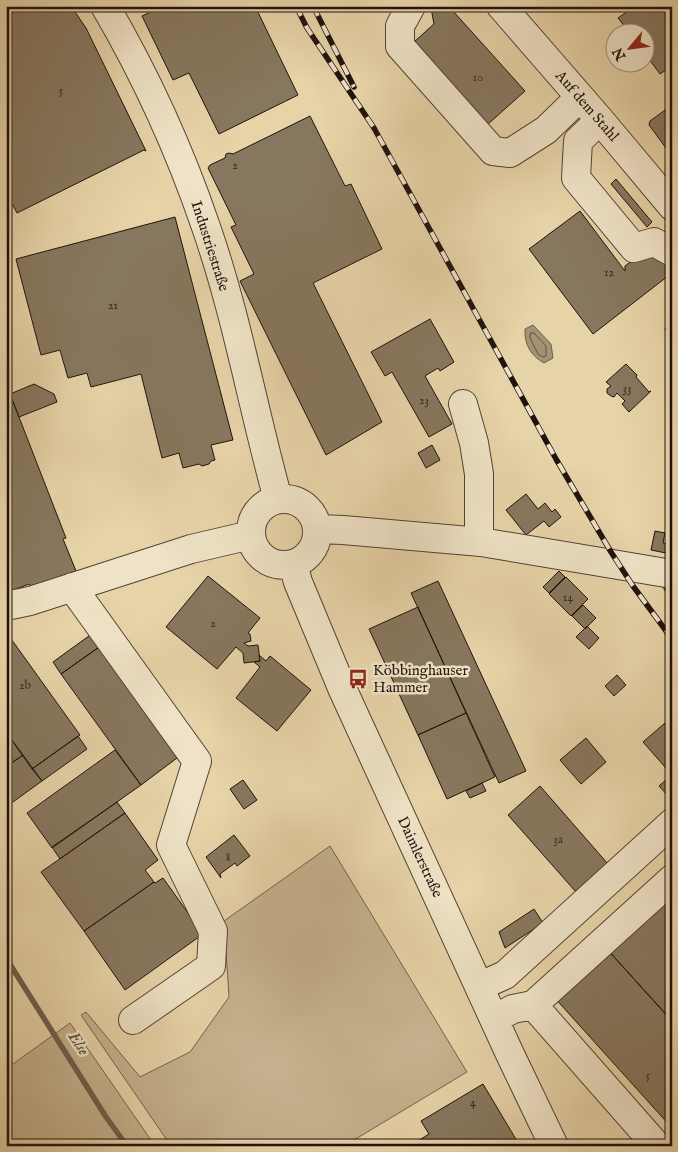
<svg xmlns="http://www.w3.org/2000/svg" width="678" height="1152" viewBox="0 0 678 1152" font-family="'IM FELL English',serif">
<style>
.green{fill:#c5b28e;stroke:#72624e}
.water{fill:#a39274;stroke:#6e5f4b}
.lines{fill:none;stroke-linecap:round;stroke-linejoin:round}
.shore{stroke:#615241;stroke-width:1}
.stream{stroke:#6e5f4b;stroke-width:5.5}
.building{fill:#87775e;stroke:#1f130e}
.minor-casing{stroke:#514334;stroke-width:30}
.minor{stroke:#efe2c6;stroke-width:28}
.rail-casing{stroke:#1f130e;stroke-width:5.5}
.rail{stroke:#efe2c6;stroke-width:4;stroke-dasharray:11;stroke-linecap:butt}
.labels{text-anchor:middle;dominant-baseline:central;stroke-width:5;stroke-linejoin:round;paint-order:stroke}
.number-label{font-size:12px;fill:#392c22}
.street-label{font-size:15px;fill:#1f130e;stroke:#efe2c6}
.poi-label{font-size:15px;fill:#1f130e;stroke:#efe2c6;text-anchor:start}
.water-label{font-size:16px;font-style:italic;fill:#544637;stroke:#efe2c6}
</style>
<rect width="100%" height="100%" fill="#e7d3a8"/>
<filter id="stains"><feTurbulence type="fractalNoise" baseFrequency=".004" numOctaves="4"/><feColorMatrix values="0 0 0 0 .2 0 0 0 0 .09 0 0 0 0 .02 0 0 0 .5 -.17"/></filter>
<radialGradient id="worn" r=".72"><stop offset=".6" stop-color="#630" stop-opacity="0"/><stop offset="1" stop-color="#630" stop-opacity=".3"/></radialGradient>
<!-- green -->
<path class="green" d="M330,846L467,1072L344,1146H171L81,1015L86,1012L140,1077L190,1052L229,997L224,921Z
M70,1023L155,1146H6V1069Z"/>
<!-- water -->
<path class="water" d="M533,325L551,344L553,358L544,363C531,356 524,344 525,329Z"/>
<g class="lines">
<!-- shore -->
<path class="shore" d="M531,333H534L546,346V356L543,357L538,354L530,338Z"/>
<!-- stream -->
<path class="stream" d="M663,584L672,596
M6,958L106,1117L127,1146"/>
</g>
<!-- building -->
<path class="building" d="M6,6H71L86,28L146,151L144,150L17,213L6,192Z
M163,6H255L298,95L219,134L189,73L173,80L142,16Z
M443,6H455L453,11L525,91L487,125L414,42L434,24L431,8Z
M635,6H660L672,22V66L660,74L646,55V32H629L618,18Z
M672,105V156L649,125L650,121Z
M310,116L345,186L351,184L382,249L313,283L382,422L326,455L240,281L254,274L231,227L236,225L208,168L210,165L225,158L226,154L229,153L233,154Z
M616,179L652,222L647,227L611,184Z
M580,211L625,271V266L632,261L635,262V258L653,248L672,262V273L593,334L529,249Z
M175,217L233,440L211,445L215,460L211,461L209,464L202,466L199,464L183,468L179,453L162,458L141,374L91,387L87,373L68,378L60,350L41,355L16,259Z
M430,319L454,362L440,371L438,368L425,376L452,424L429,437L392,372L385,376L371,352Z
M672,324V338L665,329Z
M626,364L637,375L636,377L649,392L651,391L629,412L622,404L625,401L617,393L614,397L611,396L607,393V389L611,386L606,382Z
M34,384L54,394L57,402L19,417L10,394Z
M10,394L66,538L63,539L76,571L31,588L29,584L6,593V396Z
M432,445L440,460L426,468L418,453Z
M526,494L538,509L545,503L552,512L555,509L561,517L549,527L544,521L526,535L506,510Z
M655,531L665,533L663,543L668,544L666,553L651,550Z
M559,571L565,577L549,593L543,587Z
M208,576L260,618L248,633L250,634L251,641L244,643L248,646L258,645L260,661L244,663L243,653L236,647L217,669L166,627Z
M566,577L588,599L571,616L549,594Z
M438,581L526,771L499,783L411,593Z
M583,605L596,618L585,629L572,616Z
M418,607L466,713L418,735L369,629Z
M587,626L599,638L589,649L576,637Z
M93,633L102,645L61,674L53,662Z
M9,636L80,735L32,769L6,732V638Z
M102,645L181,755L141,785L61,674Z
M259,655L266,661L270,656L311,690L277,731L236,698L260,667L254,662L260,661Z
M617,675L626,685L614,696L605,686Z
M466,713L495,777L447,799L418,735Z
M665,723L672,731V800L659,786L672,775L643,742Z
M6,732L23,755L6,767Z
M78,736L87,749L42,781L32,769Z
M586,738L606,762L581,784L560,760Z
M115,750L141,785L52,848L27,813Z
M23,755L42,781L6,807V767Z
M243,780L257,800L244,809L230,789Z
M482,783L486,791L470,798L466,791Z
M540,786L608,864L576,892L508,815Z
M117,802L125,813L60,859L52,847Z
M125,813L158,860L145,870L154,882L84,931L41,872Z
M234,835L250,856L237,866L235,863L220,874L221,878L206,857Z
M163,878L203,934L125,990L84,931L154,882L155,883Z
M672,888V1021L606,948Z
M534,909L543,923L505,948L499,932Z
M606,948L672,1021V1128L553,996Z
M483,1084L520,1146H410L429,1134L421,1121Z"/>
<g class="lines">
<defs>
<path id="minor" d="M105,6C146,76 180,151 206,227C237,316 253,409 278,499
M411,6L400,26V46L493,151L510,153L546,130L580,97
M501,6L600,120L672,206
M600,120L578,141L576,178L634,248L654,242L672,252
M463,404L474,443L479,474V542
M251 532a33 33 0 1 1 66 0a33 33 0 1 1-66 0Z
M318,529L343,530L481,542L672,574
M293,564L298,582L342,688L509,1052L554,1146
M72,587L197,761L171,845L213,931L211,966L133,1020
M6,606L30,601L191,549L251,535
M480,986L505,975L672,823
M533,1005L672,879
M494,1019L513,1009L533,1005L657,1146"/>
</defs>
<!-- minor casing -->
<use href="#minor" class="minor-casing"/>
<!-- minor -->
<use href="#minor" class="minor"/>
<defs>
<path id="rail" d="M296,6L307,28L374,128L556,459L611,552L633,586L672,639
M313,6L354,87"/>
</defs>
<!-- rail casing -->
<use href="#rail" class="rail-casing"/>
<!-- rail -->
<use href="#rail" class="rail"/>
</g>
<!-- icons -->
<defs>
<symbol id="bus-bare" viewBox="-9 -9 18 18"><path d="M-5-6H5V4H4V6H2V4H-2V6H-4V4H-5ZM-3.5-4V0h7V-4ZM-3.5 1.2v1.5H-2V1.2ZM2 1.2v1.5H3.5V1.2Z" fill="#8f2418" stroke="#efe2c6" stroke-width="2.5" paint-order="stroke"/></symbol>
</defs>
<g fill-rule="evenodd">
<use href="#bus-bare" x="344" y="665" width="28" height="28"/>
</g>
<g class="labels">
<!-- number labels -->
<g class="number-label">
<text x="478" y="77">10</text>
<text x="61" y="90">5</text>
<text x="235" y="165">2</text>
<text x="609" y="272">12</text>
<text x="113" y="305">21</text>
<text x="627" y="388">33</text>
<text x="424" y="400">23</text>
<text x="568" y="597">14</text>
<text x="213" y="623">2</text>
<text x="25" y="685">2b</text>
<text x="558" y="839">3a</text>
<text x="228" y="857">8</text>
<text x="648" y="1075">5</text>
<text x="473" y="1102">4</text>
</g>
<!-- street labels -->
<g class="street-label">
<text transform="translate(587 106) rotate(49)">Auf dem Stahl</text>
<text transform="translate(210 246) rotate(72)">Industriestraße</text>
<text transform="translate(420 857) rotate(65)">Daimlerstraße</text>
</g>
<!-- poi labels -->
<g class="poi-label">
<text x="373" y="670">Köbbinghauser<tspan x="373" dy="17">Hammer</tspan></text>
</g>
<!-- water labels -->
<g class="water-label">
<text transform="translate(78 1044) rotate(57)">Else</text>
</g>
</g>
<!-- margin -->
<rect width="678" height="1152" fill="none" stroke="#e7d3a8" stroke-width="25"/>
<rect x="8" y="8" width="663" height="1137" fill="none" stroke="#1f130e" stroke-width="2.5"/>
<rect x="12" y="12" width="653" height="1127" fill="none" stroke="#1f130e"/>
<!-- north arrow -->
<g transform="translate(630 48) rotate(241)"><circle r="24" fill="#efe2c6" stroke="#9c8f7c"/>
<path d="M0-4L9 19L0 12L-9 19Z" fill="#8f2418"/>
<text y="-8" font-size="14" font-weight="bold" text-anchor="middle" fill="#1f130e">N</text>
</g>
<rect width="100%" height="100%" filter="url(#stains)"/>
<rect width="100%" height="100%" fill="url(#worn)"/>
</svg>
